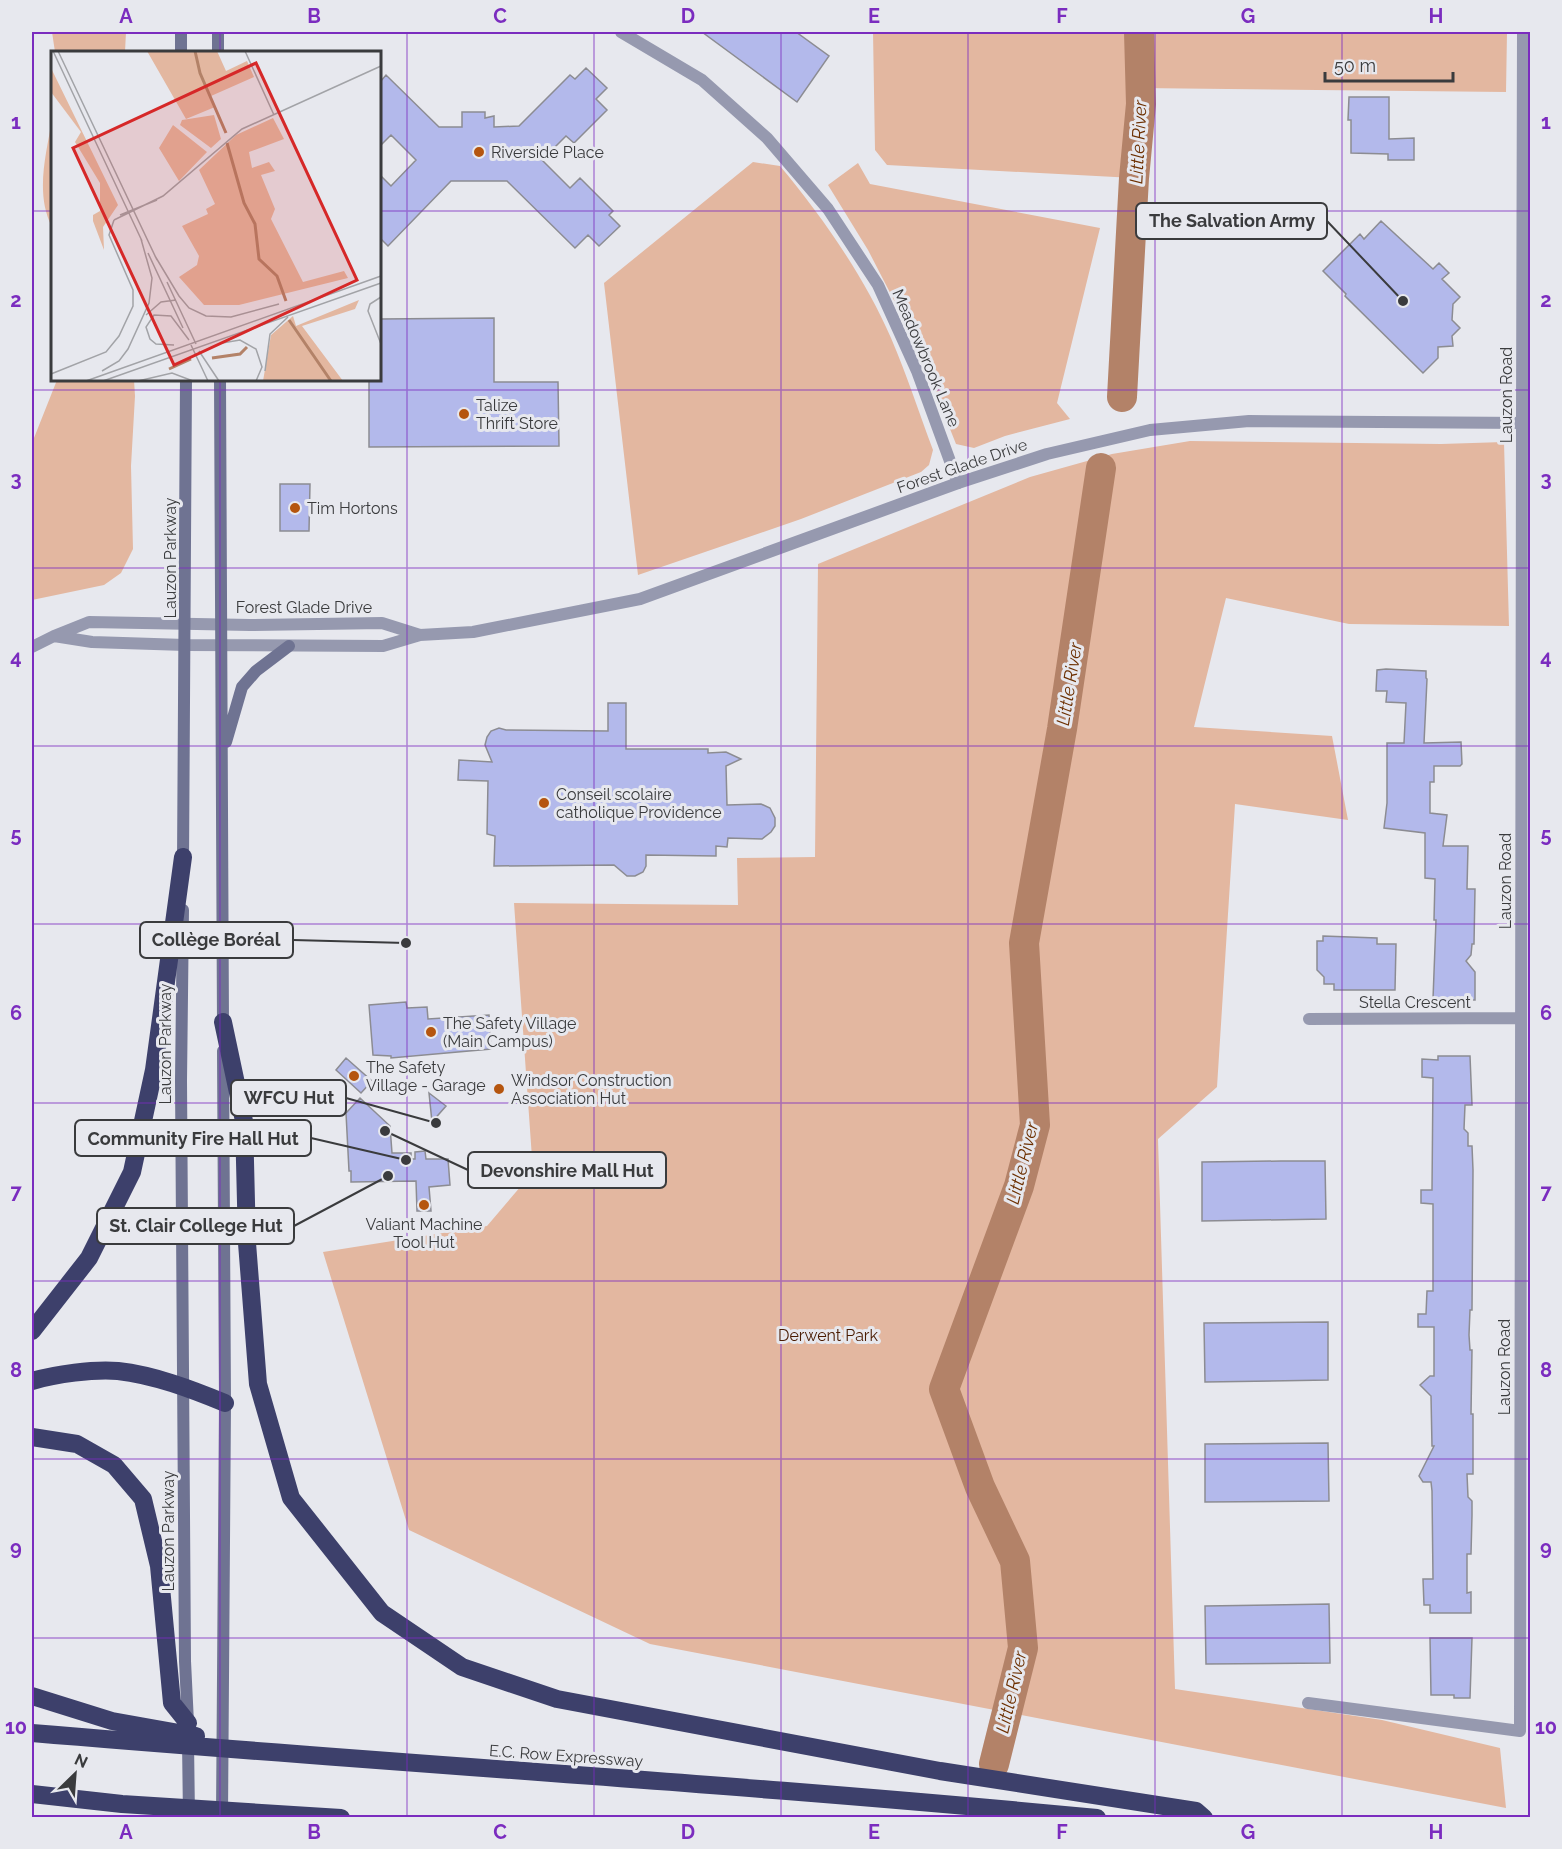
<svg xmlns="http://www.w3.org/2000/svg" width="1562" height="1849" viewBox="0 0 1562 1849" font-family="Raleway,sans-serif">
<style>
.green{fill:#e3b7a0}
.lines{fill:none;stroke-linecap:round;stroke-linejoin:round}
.river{stroke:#b38268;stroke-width:30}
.building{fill:#b3b9eb;stroke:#8c8c92;stroke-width:1.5}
.minor{stroke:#9699af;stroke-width:12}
.tertiary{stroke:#9699af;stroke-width:12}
.secondary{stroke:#6f7392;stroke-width:12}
.motorway{stroke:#3d406b;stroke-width:18}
.grid{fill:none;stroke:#7b2cbf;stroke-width:1.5;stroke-opacity:0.55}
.poi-dot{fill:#b5550f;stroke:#e7e8ee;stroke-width:2}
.labels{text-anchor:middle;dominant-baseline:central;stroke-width:6;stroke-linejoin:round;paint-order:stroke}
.poi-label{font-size:16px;fill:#3a3b3d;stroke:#e7e8ee;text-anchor:start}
.street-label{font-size:16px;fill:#3a3b3d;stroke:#e7e8ee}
.park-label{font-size:16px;fill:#491a00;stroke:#e7e8ee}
.water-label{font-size:18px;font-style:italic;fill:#6c2f01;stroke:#e7e8ee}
.inset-river{fill:none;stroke:#b38268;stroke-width:3}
.inset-road{fill:none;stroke:#a2a3a7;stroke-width:1.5}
.view{fill:#d62828;fill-opacity:0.15;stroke:#d62828;stroke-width:3}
.inset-edge{fill:none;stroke:#3a3b3d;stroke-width:3}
.leader{fill:none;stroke:#3a3b3d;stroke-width:2}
.callout-dot{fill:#3a3b3d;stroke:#e7e8ee;stroke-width:2}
.callout{fill:#e7e8ee;stroke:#3a3b3d;stroke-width:2}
.callout-label{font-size:18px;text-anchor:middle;font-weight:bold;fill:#3a3b3d}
.neatline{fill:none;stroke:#7b2cbf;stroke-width:2}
.grid-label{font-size:20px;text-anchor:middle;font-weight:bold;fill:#7b2cbf}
</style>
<rect width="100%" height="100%" fill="#e7e8ee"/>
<!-- green -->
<path class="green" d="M52,32H126L125,52H55Z
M873,32H1507L1506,92L1140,88L1134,178L887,165L875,150Z
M52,120V227C35,194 46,155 52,120Z
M753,162L780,166C822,216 865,278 891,338C907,375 919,413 933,450L929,465L921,472L801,519L638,575L604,283Z
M858,163L870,184L1100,228L1057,403L1070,419L1005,436L974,448L956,444L915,341L868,250L828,185Z
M57,380H134L135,396L131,466L133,549L121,573L104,585L32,600V443Z
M1190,441L1441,444L1504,442L1509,626L1349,624L1226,598L1194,727L1332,736L1348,820L1235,804L1217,1087L1158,1139L1175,1689L1382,1720L1500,1748L1506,1808L650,1644L409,1530L323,1252L487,1226L533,1172L514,903L738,905L737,858L815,857L818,564L1030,477L1112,454Z"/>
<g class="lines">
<!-- river -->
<path class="river" d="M1122,397L1134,178L1141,104L1139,32
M994,1764L1023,1648L1015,1561L980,1487L944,1389L1019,1186L1035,1125L1024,943L1062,729L1101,468"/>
</g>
<!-- building -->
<path class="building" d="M702,32H796L829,56L797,102Z
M586,68L607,88L596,99L607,110L574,143L566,136L542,160L570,188L580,178L613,211L609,215L620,226L599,246L588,235L575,248L507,181H451L388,246L380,238V175L391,186L416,160L391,135L380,146V82L386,75L439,127H462V112H485V118L494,116V127L519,126L570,75L575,79Z
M1349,97H1389V139L1414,138V160H1388V154L1351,153V120H1348Z
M1381,221L1433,269L1439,263L1449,273L1442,279L1460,297L1453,304L1452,320L1460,328L1452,336L1453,346L1438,347V358L1423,373L1345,296L1346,294L1323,271L1360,234L1364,239Z
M494,318V382H558L559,446L369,447V380H380V319Z
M280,484H310L309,531H280Z
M1386,669L1426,671V678L1427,679L1424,743L1461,742L1462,764L1460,766H1434V782H1430V813L1447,815L1443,846H1468L1467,889H1475L1474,944H1472L1471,955L1466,961L1475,972V1000L1433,999L1436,920H1434L1435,879L1425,878V833L1384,828L1387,803V743H1404L1406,703L1386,702L1387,691H1376L1377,670Z
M608,703H626V749H708V753L726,752L741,759L726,766L727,805L761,804L770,808L775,818V826L771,832L762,839L728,838L727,847L716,846V856L646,855V866L643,872L635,876H627L614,865L494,866L495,836L487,834L488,781L458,780L459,760L492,762L485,745L487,737L491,731L499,728L506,730L608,731Z
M1323,936L1377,938V944H1396L1395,990H1334V984H1324V977L1317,970V941H1323Z
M406,1002L407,1008L427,1007L428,1019L489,1015L491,1049L391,1058V1056L373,1055L369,1005Z
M1438,1056H1470L1472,1105H1465L1464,1129L1468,1133V1146H1472L1473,1170L1472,1310H1470L1469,1335L1470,1350H1472L1471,1414H1473V1474H1467L1468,1497L1472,1501V1515L1471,1554H1467V1593L1471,1592V1613H1430V1605H1424L1423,1579H1433L1432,1491L1431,1482H1423L1419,1476L1434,1446H1432L1431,1396L1420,1385L1430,1376H1434V1327H1418V1314H1426L1427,1291H1433V1204L1421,1203V1190H1432L1433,1078L1422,1077V1059L1438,1060Z
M346,1058L372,1081L361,1093L336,1070Z
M429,1093L446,1106L432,1122Z
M360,1098L390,1126L392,1153H411V1159H415V1152L425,1151L426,1159H448L450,1185L429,1187L431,1211H417L416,1181L351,1182V1171H349L346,1113Z
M1281,1161H1325L1326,1219L1202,1221V1162Z
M1328,1322V1380L1205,1382L1204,1323Z
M1328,1443L1329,1501L1205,1502V1444Z
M1329,1604L1330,1663L1206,1664L1205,1606Z
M1430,1638H1472L1470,1698H1454V1695H1431Z"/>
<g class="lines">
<!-- minor -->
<path class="minor" d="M621,32L702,80L767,138L828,209L878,285L917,371L958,483
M1309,1019L1521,1018
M1308,1703L1520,1731L1522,423"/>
<!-- tertiary -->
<path class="tertiary" d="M1522,423L1523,32
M54,636L92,642L185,645L383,646L420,635L473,632L640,599L958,483L1047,454L1150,430L1249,421L1530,423
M32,647L54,636L89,622L250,625L382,623L420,635"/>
<!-- secondary -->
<path class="secondary" d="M181,32V52
M218,32V52
M220,380L223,1027
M226,742L242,687L256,671L289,646
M183,862L186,380
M183,910L181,1081L185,1661L188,1723
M188,1741L189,1818
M222,1816L225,1403L223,1051"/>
<!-- motorway -->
<path class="motorway" d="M223,1022L244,1121L247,1243L258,1384L291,1498L382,1613L462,1667L557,1699L940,1771L1196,1811L1204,1818
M32,1331L89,1258L132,1172L154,1070L183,857
M32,1381C56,1374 93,1369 118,1371C154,1375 191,1389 225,1403
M32,1437L77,1444L114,1465L143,1499L159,1566L172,1703L188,1723
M32,1696L112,1721L196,1736
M32,1733C386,1763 742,1784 1097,1818
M32,1794L122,1804L341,1818"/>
</g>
<!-- grid -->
<path class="grid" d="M220,32V52M407,32V1818M594,32V1818M781,32V1818M968,32V1818M1155,32V1818M1342,32V1818M32,211H52M380,211H1530M220,380V1818M32,390H1530M32,568H1530M32,746H1530M32,924H1530M32,1103H1530M32,1281H1530M32,1459H1530M32,1638H1530"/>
<!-- markers -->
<g class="poi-dot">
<circle cx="479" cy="152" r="6"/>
<circle cx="464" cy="414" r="6"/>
<circle cx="295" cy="508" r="6"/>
<circle cx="544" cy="803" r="6"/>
<circle cx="431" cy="1032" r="6"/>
<circle cx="354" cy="1076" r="6"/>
<circle cx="499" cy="1089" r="6"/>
<circle cx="424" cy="1205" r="6"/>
</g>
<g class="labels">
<!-- poi labels -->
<g class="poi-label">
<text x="491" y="152">Riverside Place</text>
<text x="476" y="405">Talize<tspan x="476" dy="18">Thrift Store</tspan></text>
<text x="307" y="508">Tim Hortons</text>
<text x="556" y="794">Conseil scolaire<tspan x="556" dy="18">catholique Providence</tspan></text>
<text x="443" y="1023">The Safety Village<tspan x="443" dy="18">(Main Campus)</tspan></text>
<text x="366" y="1067">The Safety<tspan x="366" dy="18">Village - Garage</tspan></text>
<text x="511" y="1080">Windsor Construction<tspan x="511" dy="18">Association Hut</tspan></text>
<text x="424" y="1224" text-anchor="middle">Valiant Machine<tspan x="424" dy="18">Tool Hut</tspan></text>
</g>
<!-- street labels -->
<g class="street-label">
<text transform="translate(926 358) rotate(67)">Meadowbrook Lane</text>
<text transform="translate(1506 395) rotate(-90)">Lauzon Road</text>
<text transform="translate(962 466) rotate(-19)">Forest Glade Drive</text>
<text transform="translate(170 558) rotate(-90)">Lauzon Parkway</text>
<text x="304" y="607">Forest Glade Drive</text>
<text transform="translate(1505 881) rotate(-90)">Lauzon Road</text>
<text x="1415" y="1002">Stella Crescent</text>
<text transform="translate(165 1044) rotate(-90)">Lauzon Parkway</text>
<text transform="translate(1504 1367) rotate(-90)">Lauzon Road</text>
<text transform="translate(168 1531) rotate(-90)">Lauzon Parkway</text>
<text transform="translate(566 1756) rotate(4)">E.C. Row Expressway</text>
</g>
<!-- park labels -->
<g class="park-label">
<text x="828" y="1335">Derwent Park</text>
</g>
<!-- water labels -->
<g class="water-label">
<text transform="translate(1138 142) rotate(-87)">Little River</text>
<text transform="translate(1069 684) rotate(-81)">Little River</text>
<text transform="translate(1022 1163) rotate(-76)">Little River</text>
<text transform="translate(1011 1692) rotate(-77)">Little River</text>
</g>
</g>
<!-- overview -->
<g transform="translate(51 51)">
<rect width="330" height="330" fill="#e7e8ee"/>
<path d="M96,0H166L175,20L196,10L203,26L160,45L164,56L135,68ZM0,17L67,154L52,176L53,199L42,170V164L49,160V132L24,91L30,81L0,41ZM163,64L170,88L160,97L129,74L131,69ZM222,67L233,88L198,101L201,117L218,111L224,120L210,124L224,158L220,168L252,231L293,220L297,227L188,254H153L128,226L146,214L148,205L131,175L157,163L155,158L164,153L148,119L185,84ZM122,74L156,101L128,130L108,97ZM308,249L304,258L251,275L292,330H212L220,284L242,265L245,275Z" fill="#e3b7a0"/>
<path class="inset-river" d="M144,0L149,22L175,82M176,92L193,152L204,173L208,208L226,225L235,250M238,269L280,330M161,307L189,303L196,296M118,318L140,308"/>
<path class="inset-road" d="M2,0L91,190M7,0L106,209M194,0L223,64M69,164L106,149M63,169L112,145L191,78L330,15M97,202L132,277M104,205L128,245L138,257L155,265L180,266L228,253M116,231L145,293M330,246L319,253L317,260L330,293M95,264L110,251L125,249M171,292L189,289L205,298L211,316L205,330M123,294L105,293L99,288L95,276L103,264L120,265L138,289M140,294L157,330M148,300L168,330M51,320L68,310L77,298L98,252L101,227L90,188M214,320L219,283L237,266M0,323L55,301L68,285L82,255V239L58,184L63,169M35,330L330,225M52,330L330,232M87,330L121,322L142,330"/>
<path class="view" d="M205,12L306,229L123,314L22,97Z"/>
<rect width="330" height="330" class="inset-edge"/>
</g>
<!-- callouts -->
<path class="leader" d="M1403 301L1327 221M406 943L293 940M436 1123L346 1098M406 1160L311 1138M385 1131L468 1170M388 1176L294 1226"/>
<g class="callout-dot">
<circle cx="1403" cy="301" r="6"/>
<circle cx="406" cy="943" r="6"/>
<circle cx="436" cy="1123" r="6"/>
<circle cx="406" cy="1160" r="6"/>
<circle cx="385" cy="1131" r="6"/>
<circle cx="388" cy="1176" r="6"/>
</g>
<g class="callout">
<rect x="1136" y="203" width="191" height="36" rx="6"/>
<rect x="140" y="922" width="153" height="36" rx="6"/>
<rect x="231" y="1080" width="115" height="36" rx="6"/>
<rect x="75" y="1120" width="236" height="36" rx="6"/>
<rect x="468" y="1152" width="198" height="36" rx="6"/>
<rect x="97" y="1208" width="197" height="36" rx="6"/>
</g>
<g class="callout-label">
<text x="1232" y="227">The Salvation Army</text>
<text x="216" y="946">Collège Boréal</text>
<text x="289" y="1104">WFCU Hut</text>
<text x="193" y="1145">Community Fire Hall Hut</text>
<text x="567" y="1177">Devonshire Mall Hut</text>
<text x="196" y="1232">St. Clair College Hut</text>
</g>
<!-- border -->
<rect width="1562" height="1849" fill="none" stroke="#e7e8ee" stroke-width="66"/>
<!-- north arrow -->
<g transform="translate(75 1774) rotate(25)" stroke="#e7e8ee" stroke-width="4.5" paint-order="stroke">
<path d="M0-4.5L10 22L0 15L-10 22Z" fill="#3a3b3d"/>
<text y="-9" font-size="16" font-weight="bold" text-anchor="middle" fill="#3a3b3d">N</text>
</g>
<!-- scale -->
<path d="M1325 72v9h128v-9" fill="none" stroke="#3a3b3d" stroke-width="3"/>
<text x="1334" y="72" font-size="18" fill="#3a3b3d" stroke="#e7e8ee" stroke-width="4.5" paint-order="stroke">50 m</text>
<rect x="33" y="33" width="1496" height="1783" class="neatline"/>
<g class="grid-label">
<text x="126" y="23">A</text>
<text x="314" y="23">B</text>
<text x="500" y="23">C</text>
<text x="688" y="23">D</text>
<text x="874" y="23">E</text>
<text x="1062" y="23">F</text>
<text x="1248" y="23">G</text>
<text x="1436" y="23">H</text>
<text x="16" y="129">1</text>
<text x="1546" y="129">1</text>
<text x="16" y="307">2</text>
<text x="1546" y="307">2</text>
<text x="16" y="486">3</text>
<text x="1546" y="486">3</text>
<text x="16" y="664">4</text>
<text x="1546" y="664">4</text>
<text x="16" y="842">5</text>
<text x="1546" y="842">5</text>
<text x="16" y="1020">6</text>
<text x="1546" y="1020">6</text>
<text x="16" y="1199">7</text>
<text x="1546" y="1199">7</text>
<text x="16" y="1377">8</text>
<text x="1546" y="1377">8</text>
<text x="16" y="1555">9</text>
<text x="1546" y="1555">9</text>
<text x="16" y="1734">10</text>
<text x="1546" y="1734">10</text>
<text x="126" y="1839">A</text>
<text x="314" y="1839">B</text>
<text x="500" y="1839">C</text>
<text x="688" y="1839">D</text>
<text x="874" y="1839">E</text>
<text x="1062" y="1839">F</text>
<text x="1248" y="1839">G</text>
<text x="1436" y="1839">H</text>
</g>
</svg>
